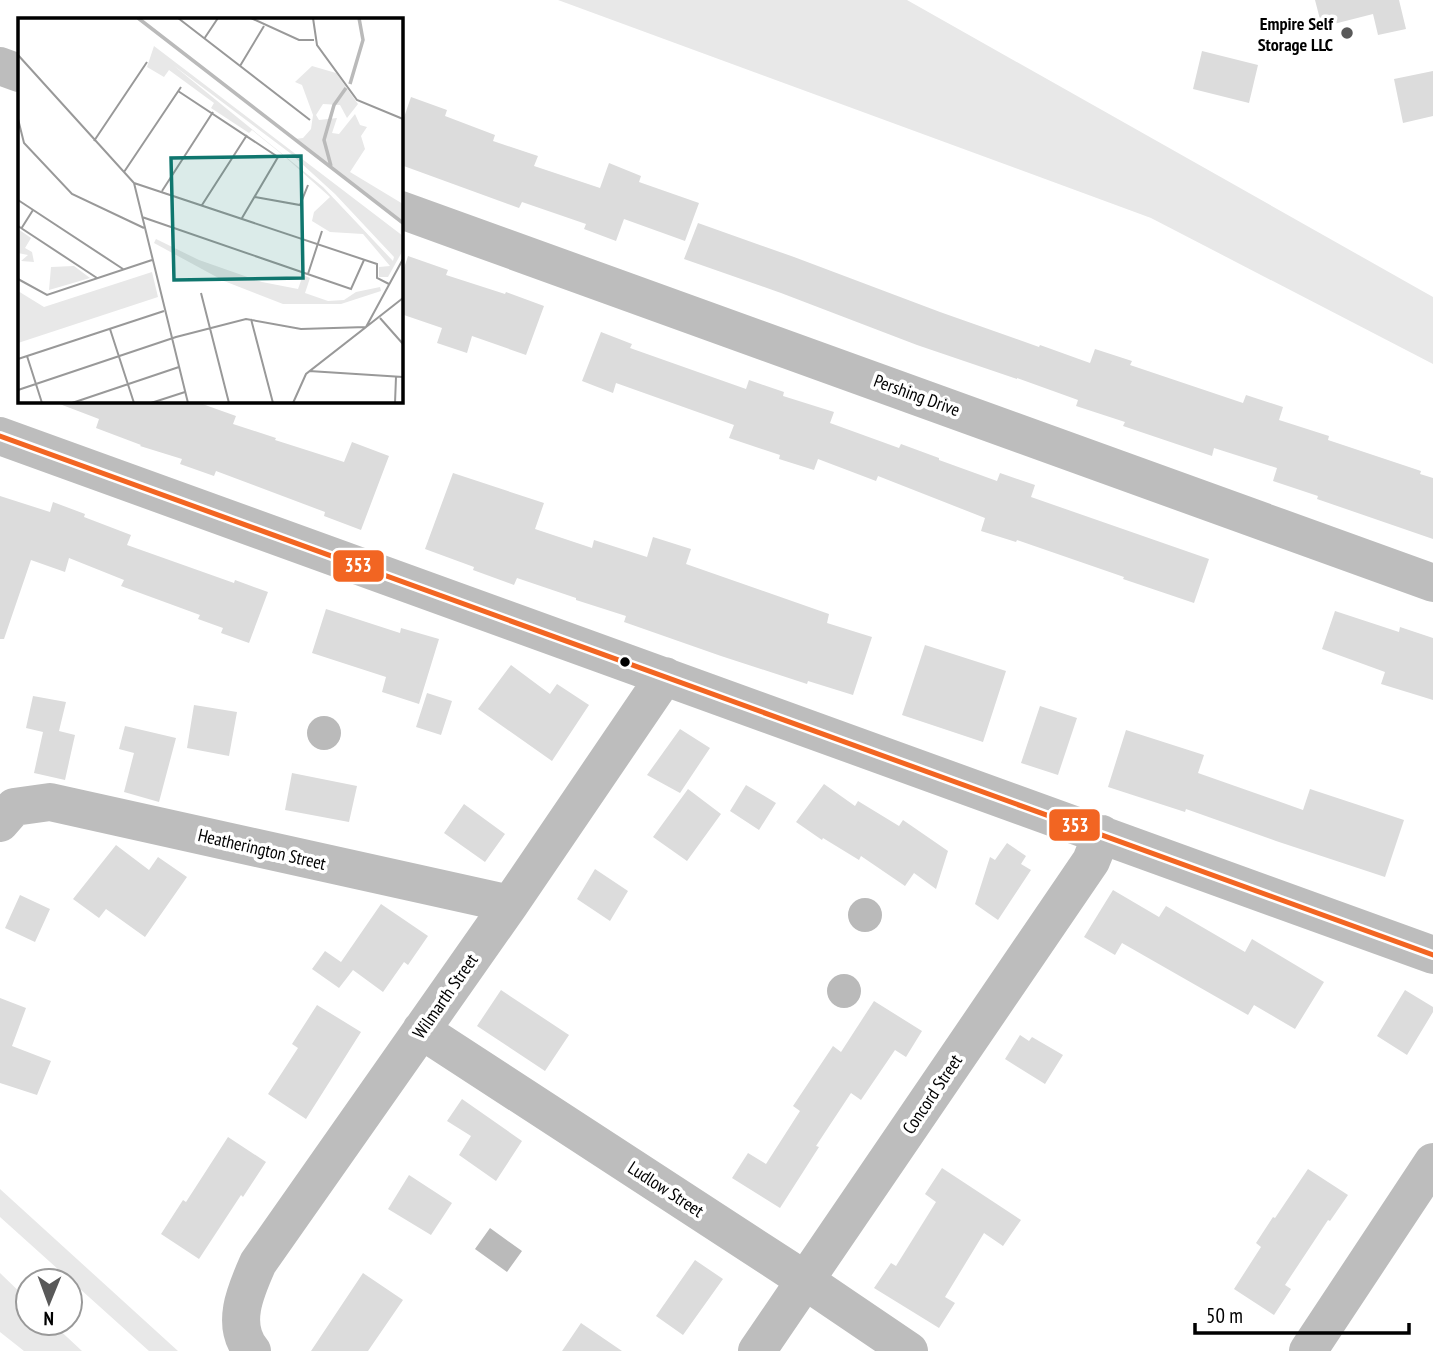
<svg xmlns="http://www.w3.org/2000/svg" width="1433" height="1351" viewBox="0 0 1433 1351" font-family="'PT Sans Narrow',sans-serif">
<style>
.green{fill:#e8e8e8}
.water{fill:#bababa}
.building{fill:#dcdcdc}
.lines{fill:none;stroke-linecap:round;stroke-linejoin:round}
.minor{stroke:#bdbdbd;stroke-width:38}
.bus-1-casing{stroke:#fff;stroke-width:10}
.bus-1{stroke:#f26522;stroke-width:5}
.poi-dot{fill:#595959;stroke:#fff;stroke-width:2.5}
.bus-dot{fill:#000;stroke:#fff;stroke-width:2.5}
.labels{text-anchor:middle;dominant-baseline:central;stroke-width:7;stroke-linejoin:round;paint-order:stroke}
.poi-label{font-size:18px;font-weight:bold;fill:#000;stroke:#fff;text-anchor:end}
.street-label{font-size:18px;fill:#000;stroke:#fff}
.inset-river{fill:none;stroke:#bababa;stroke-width:3.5}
.inset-road{fill:none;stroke:#999;stroke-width:2}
.view{fill:#0f766e;fill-opacity:0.15;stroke:#0f766e;stroke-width:3.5}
.inset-edge{fill:none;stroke:#000;stroke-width:3.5}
.line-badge{stroke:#fff;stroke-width:2.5}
.badge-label{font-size:19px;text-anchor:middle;font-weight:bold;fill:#fff}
</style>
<rect width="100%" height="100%" fill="#fff"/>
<!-- green -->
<path class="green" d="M558,0H907L1433,297V364L1151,218Z
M0,1189L178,1351H149L0,1217Z
M0,1273L28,1300V1323H52L82,1351H24L0,1332Z"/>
<!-- water -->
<path class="water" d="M307 733a17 17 0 1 1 34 0a17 17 0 1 1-34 0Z
M848 915a17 17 0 1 1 34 0a17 17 0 1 1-34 0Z
M827 991a17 17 0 1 1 34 0a17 17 0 1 1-34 0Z
M490,1228L522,1251L507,1272L475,1249Z"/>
<!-- building -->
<path class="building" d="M1315,0H1399L1406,29L1378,35L1373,14L1322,27Z
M1202,51L1258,65L1249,103L1193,89Z
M1433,71V116L1403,123L1394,79Z
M411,97L447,110L445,116L495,135L493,141L538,156L534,166L600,188L609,163L641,176L639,182L699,203L685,241L624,219L616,241L584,229L586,224L522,202L519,208L401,165V126Z
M698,223L794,257L940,312L1039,347L1040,345L1090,363L1095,349L1132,361L1130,365L1243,403L1246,395L1283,407L1279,420L1329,436L1328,440L1421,471L1420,474L1433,478V539L1317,499L1318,496L1273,481L1277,468L1214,448L1212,456L1123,426L1125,422L1076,406L1078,400L1017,378V379L917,345L781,293L684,259Z
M408,256L448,270L446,275L505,294L506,292L544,306L526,355L472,336L467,353L437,343L442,328L401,314V277Z
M601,332L632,344L630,348L746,389L749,380L784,392L783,396L834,412L830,423L899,448L901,444L939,458V460L997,481L1000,473L1035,485L1031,497L1209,559L1194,603L1123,579L1124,577L1017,540L1016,542L981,531L985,518L878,476L876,481L818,459L814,470L779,459L780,455L729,438L734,425L616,383L613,393L582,381Z
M58,401H194L236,416L233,424L276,438L275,440L344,462L352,442L389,456L361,530L324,516L325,512L216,471L214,476L180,464L182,459L140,446L141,445L96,428L99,419L57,403Z
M453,473L544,503L535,529L592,548L594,540L647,557L653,537L691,549L686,564L829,614L827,623L872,637L853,695L808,681L807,684L721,656L624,622L626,616L576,600V598L517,578L514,585L473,570L474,567L425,549Z
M0,496L50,512L53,502L85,514L84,517L131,535L127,545L234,583L235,580L268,592L249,643L221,633L223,628L198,619L200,615L121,586L124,580L69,558L65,572L31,560L4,639H0Z
M326,609L400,633L401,628L439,639L419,704L382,692L386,677L312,653Z
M1335,611L1399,632L1400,627L1433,638V700L1381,684L1385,672L1322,649Z
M925,645L1006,671L983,742L902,715Z
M511,665L550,694L557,684L589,705L552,761L478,709Z
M427,693L452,701L441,735L416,727Z
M33,696L66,702L59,731L75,735L65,780L34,773L43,732L26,728Z
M194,705L237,712L229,756L187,748Z
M1040,706L1077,718L1058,775L1021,763Z
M125,726L176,738L159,802L124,792L134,753L119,749Z
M680,729L710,748L680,793L647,775Z
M1126,730L1204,755L1198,773L1303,810L1310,789L1404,820L1385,877L1276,841L1186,809L1185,812L1108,787Z
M292,773L357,786L349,822L285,810Z
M824,784L855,806L858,801L899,826L903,820L948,851L936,889L914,873L905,886L861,856L859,860L823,838L822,840L796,822Z
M746,785L776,803L759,830L730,811Z
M688,789L721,814L687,861L653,837Z
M464,804L505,834L485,862L444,833Z
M1007,843L1026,856L1021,864L1031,870L998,920L975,904L990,857L995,860Z
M116,845L149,870L158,857L187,877L145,937L106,909L99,918L73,899Z
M595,869L628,891L610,921L577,899Z
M1113,890L1159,917L1166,906L1245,952L1252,939L1324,982L1295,1029L1254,1005L1248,1015L1122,943L1115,955L1084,937Z
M20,895L50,909L35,942L5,928Z
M381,904L428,936L408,965L404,962L383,992L353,970L339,988L312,969L325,951L341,962Z
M501,990L569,1035L545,1071L477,1026Z
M1405,990L1433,1007V1012L1407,1055L1377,1036Z
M0,998L26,1008L12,1046L51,1061L37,1095L0,1083Z
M874,1001L922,1031L906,1057L895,1050L861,1100L851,1093L816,1146L819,1147L780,1208L732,1178L748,1153L766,1164L800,1111L793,1106L833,1046L841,1052Z
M317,1005L361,1032L306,1119L268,1094L298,1048L292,1044Z
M1020,1035L1029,1041L1032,1037L1063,1055L1045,1084L1005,1059Z
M462,1099L522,1141L496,1181L459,1155L471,1136L447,1121Z
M228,1137L266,1162L243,1197L241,1195L199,1259L161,1234L183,1200L186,1202Z
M942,1168L1021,1220L1003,1246L984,1233L945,1297L955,1303L939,1328L874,1288L891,1263L896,1266L936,1202L925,1194Z
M1308,1169L1348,1195L1330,1221L1328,1220L1285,1285L1291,1289L1274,1315L1234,1289L1261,1247L1256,1243L1273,1217L1275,1218Z
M409,1175L452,1203L431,1235L388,1209Z
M695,1260L723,1279L683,1335L656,1316Z
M363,1273L403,1300L368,1351H311Z
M581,1323L622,1351H562Z"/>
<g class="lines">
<!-- minor -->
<path class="minor" d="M0,66L19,73
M401,210L1433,583
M0,436L1433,955
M0,823L14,807L50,802L510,904
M421,1030L788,1269L909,1351
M252,1351C230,1325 246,1290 258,1263L510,904L665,676
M757,1351L1091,861L1102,834
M1308,1351L1433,1162"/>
<defs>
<path id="bus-1" d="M0,436L1433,955"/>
</defs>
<!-- bus-1 casing -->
<use href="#bus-1" class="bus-1-casing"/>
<!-- bus-1 -->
<use href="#bus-1" class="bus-1"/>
</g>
<!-- markers -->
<circle class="poi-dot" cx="1347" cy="33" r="7"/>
<circle class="bus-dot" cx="625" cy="662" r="6"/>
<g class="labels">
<!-- poi labels -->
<g class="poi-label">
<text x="1333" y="23">Empire Self<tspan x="1333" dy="21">Storage LLC</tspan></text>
</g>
<!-- street labels -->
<g class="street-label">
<text transform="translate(917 395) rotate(20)">Pershing Drive</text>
<text transform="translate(262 849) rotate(13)">Heatherington Street</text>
<text transform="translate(445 996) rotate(-55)">Wilmarth Street</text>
<text transform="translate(932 1094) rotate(-56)">Concord Street</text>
<text transform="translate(666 1189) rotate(33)">Ludlow Street</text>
</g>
</g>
<!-- overview -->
<g transform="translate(18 18)">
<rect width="385" height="385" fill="#fff"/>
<path d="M136,28L385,218V232L370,259H361V249L372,248L345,216L312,214L294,203L296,194L312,179L266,138L234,112L231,115L193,90L196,85L151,52L146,59L129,49ZM155,47L272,135L317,176L376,239L375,243L305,169ZM294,48L318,55L340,86L329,100L322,87L305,86L298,97L301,102L319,100L314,115L321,116L337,96L342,107L349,109L343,118L347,131L332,154L385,186V207L277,121L285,120L293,111L295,97L284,67L277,64ZM0,211L13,220L7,230L14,234L16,244L3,243L10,237L0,235ZM138,221L181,242L244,264L280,271L285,257L292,260L287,275L310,283L326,282L338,274L362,269L363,273L323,286H265L206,263L136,225ZM56,248L72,260L31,272L33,249ZM134,254L140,279L0,325V273L26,289Z" fill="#e8e8e8" fill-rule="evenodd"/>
<path class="inset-river" d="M120,0L385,205M332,66L345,22L341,0M313,148L306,122L316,87L328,70"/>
<path class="inset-road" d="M160,0L292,102M233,0L281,22H296M295,0L299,27L339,82L385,101M186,21L200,0M0,37L116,165L170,385M222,48L246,8M160,73L260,139L224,200M0,101L6,125L54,176L126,210M76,123L129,44M106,154L163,69M116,165L359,246V260L371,266M144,173L195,94M237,179L282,187L290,167M0,182L105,251M184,187L229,117M124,199L333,271L346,242M0,208L79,260M3,211L15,192M290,256L304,213M0,261L29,277L134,242M183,275L211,385M362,300L385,326M233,301L255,385M92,311L116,385M9,338L24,385M0,341L146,293M291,353L385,359M0,372L158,319L228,301L283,311L348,309L385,280M54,385L161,349M133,385L167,374M275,385L288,356L348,309L385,241M377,385L378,359"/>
<path class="view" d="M283,138L285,260L156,262L153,140Z"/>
<rect width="385" height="385" class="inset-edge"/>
</g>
<g class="line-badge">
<rect x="332" y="549" width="53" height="34" rx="7" fill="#f26522"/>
<rect x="1048" y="808" width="53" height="34" rx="7" fill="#f26522"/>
</g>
<g class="badge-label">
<text x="358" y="572">353</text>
<text x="1075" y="832">353</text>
</g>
<!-- north arrow -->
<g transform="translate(49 1302) rotate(181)"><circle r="33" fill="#ffffff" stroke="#999999" stroke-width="2"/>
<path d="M0-5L12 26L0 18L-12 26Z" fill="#595959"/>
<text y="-10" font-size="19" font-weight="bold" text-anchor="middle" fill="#000000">N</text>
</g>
<!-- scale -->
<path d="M1195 1323v10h214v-10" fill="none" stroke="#000000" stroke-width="3.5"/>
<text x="1206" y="1323" font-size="21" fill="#000000" stroke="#ffffff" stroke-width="5" paint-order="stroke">50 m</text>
</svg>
